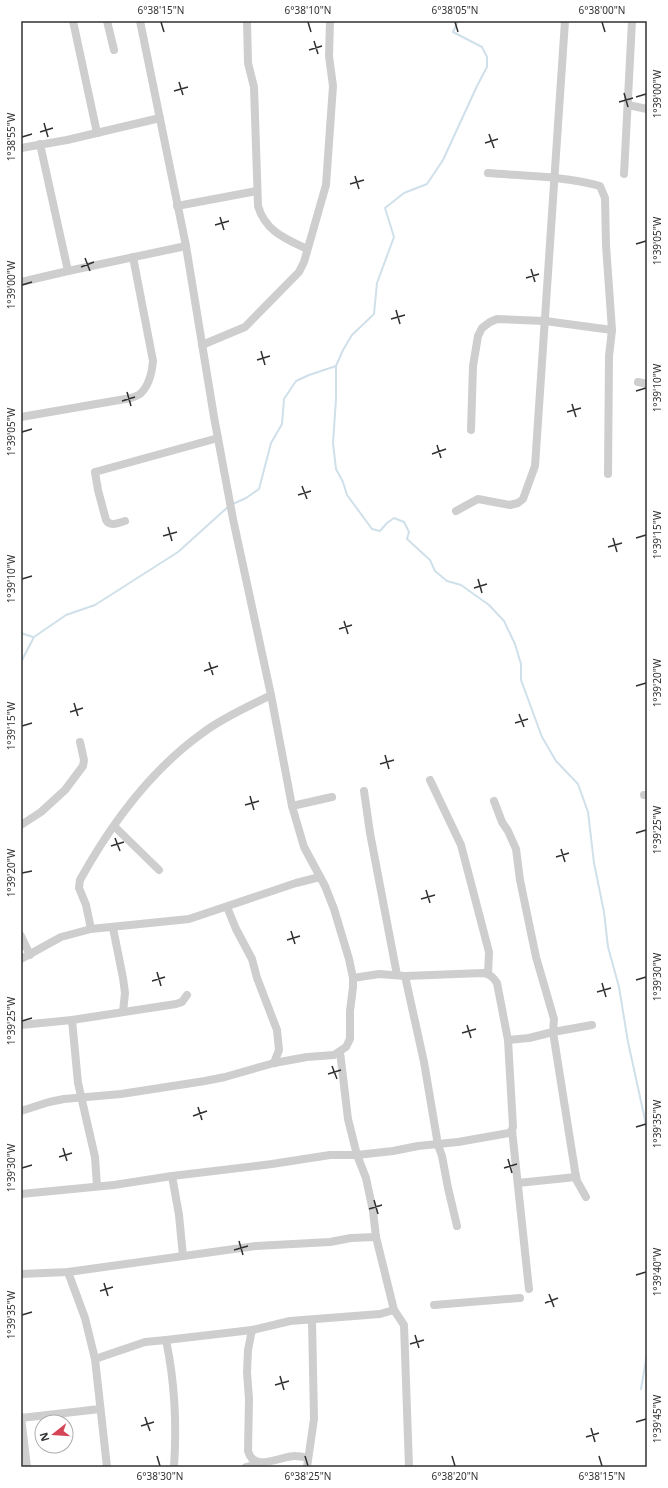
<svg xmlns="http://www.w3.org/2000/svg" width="668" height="1488" font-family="'Noto Sans',sans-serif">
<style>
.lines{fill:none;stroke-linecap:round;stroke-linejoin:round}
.stream{stroke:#cfe0ea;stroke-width:2}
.minor{stroke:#cecece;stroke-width:8}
.ticks{fill:none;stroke:#313131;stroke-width:1.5}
.neatline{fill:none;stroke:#313131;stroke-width:1.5}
.ticks-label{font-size:10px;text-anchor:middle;fill:#313131}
</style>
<rect width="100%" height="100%" fill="#fff"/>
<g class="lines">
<g class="stream">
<polyline points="336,366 336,399 333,443 336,469 343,482 347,495 372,529 380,531 387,523 394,518 404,522 409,532 407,539 430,560 435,571 447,581 461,585 489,605 504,621 515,644 521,664 521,680 542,737 556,761 578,784 588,812 594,863 604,912 608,947 619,987 628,1042 647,1129"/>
<polyline points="233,504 246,498 259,489 271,443 282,424 284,399 296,381 309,375 336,366 343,350 352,335 374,314 377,283 394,237 385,208 404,193 427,184 443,160 477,86 487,67 487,57 482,47 453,32 458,21"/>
<polyline points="21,633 33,637"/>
<polyline points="21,662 34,637 66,615 95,605 178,552 229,506"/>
<polyline points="641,1389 647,1354"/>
</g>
<g class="minor">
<polyline points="73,21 97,133"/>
<polyline points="107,21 114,50"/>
<polyline points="140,21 186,246 214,417 233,519 271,695 292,806"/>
<path d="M247,21L248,63L254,87L258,206C265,231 286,239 307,249"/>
<polyline points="628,105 647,109"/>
<polyline points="40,144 68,271"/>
<polyline points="21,148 67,140 160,118"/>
<path d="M488,173C525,176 564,176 600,186L605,198L606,245L612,330"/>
<polyline points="624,174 632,21"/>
<polyline points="177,206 257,191"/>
<polyline points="21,282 68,271 186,246"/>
<polyline points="202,345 245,327 299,272 304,262 326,185 333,86 329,56 330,21"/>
<polyline points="638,382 647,384"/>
<path d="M21,417L131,398C133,397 137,396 140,394C149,386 152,372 153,361L133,257"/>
<polyline points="471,430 473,366 478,336 482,328 490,322 497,319 545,321 612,330 609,356 608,474"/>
<polyline points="456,511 478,499 510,505 518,503 523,499 535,466 565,21"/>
<path d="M125,521C118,523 110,527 106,520L98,490L95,472L218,438"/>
<polyline points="430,780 461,845 489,952 488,974"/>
<polyline points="364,791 370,833 397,975"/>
<polyline points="644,795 647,795"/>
<polyline points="21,825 41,812 65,790 83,766 84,760 80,742"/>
<polyline points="114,826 159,870"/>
<polyline points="227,907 236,929 252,959 257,978 277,1030 279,1050 274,1063"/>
<polyline points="113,928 123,978 125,993 123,1012"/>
<polyline points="91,929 189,919 296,883 320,877"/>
<polyline points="21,936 30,955"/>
<path d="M21,959L61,937L91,929L86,905L79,888L80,880C111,824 150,770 204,732C224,717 248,707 271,695"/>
<polyline points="405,976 424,1062 438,1145 442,1156 448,1188 457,1226"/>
<path d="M353,978L379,974L405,976L483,973C490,974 493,977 497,983L508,1040L529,1038L553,1032L554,1019L536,957L520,880L516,849L508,831L502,822L494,801"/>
<polyline points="21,1025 72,1020"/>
<polyline points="21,1111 49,1102 64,1099 121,1094 205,1081 225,1077 274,1063 307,1057 334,1055 346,1047 350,1039 350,1011 353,987 353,978 349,959 334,909 325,886 304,847 292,806 332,797"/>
<polyline points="512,1130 529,1289"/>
<polyline points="172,1176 179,1215 183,1256"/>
<polyline points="518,1183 576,1177"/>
<polyline points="97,1186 95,1157 78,1083 72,1020 176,1004 182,1002 187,995"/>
<polyline points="21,1194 114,1185 172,1176 272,1164 330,1155 357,1155 393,1151 418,1146 458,1142 509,1133 512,1130 513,1127 508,1040"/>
<polyline points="586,1197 577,1181 575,1171 553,1032 592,1025"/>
<polyline points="68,1272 85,1318 95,1359 107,1467"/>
<polyline points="21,1274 68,1272 256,1246 330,1242 351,1238 376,1237"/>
<polyline points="434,1305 520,1298"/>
<polyline points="394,1310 404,1325 409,1467"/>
<path d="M252,1330L248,1350L247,1372L249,1399L248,1451C254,1473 280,1456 295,1456C299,1456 304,1457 308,1458"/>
<polyline points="166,1340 252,1330 290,1321 380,1314 394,1310 376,1237 373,1211 366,1178 357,1155 348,1119 340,1052"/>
<path d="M95,1359L145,1342L166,1340C175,1383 177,1423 174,1467"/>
<polyline points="21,1417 27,1467"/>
<polyline points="21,1418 100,1409"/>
<polyline points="246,1467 260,1463"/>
<polyline points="307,1467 314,1419 312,1320"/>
</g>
</g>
<path class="ticks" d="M161,22L164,32M308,22L311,32M455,22L458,32M602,22L605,32M314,41L318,54M309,50L322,46M179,82L183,95M174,91L188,87M624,93L628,107M636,97L646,94M619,102L633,98M44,123L48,137M40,132L53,128M489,134L494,148M22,137L32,134M485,143L498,139M355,176L359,189M350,184L364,180M220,217L224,230M215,225L229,221M636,244L646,241M85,258L90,271M81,267L94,262M531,269L535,282M526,278L539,274M22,285L32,282M396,310L400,324M391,319L405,315M261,351L265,365M257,360L270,356M636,391L646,388M127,392L131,406M122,401L135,397M572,404L576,417M567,412L581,408M22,432L32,429M437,445L441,458M432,454L446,449M302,486L307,499M298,495L311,491M168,527L172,541M163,536L177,532M613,538L617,552M636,538L646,535M608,547L622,543M22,579L32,576M478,579L482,593M474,588L487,584M344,621L348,634M339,629L352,625M209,662L213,675M204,671L218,666M636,686L646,683M74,703L78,716M70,712L83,708M519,714L524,727M515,723L528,719M22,726L32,723M385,755L389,769M380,764L394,760M250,796L254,810M245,805L259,801M636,833L646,830M115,838L120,851M111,846L124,842M561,849L565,862M556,857L569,853M22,873L32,871M426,890L430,903M421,899L435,895M291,931L295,944M287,940L300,936M157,972L161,986M636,980L646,977M152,981L165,977M602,983L606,997M597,992L611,988M22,1021L32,1018M467,1025L471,1038M462,1033L476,1029M332,1066L337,1079M328,1074L341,1070M198,1107L202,1120M193,1116L207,1111M636,1127L646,1124M63,1148L67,1161M59,1157L72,1153M508,1159L512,1173M22,1168L32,1165M504,1168L517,1164M374,1200L378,1214M369,1209L382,1205M239,1241L243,1255M234,1250L248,1246M636,1275L646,1272M104,1283L108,1296M100,1291L113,1287M549,1294L554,1307M545,1303L558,1298M22,1315L32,1312M415,1335L419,1348M410,1344L424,1340M280,1376L284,1390M275,1385L289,1381M145,1417L150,1431M636,1422L646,1419M141,1426L154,1422M591,1428L595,1442M586,1437L599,1433M157,1456L160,1466M305,1456L308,1466M452,1456L455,1466M599,1456L602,1466"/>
<rect width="668" height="1488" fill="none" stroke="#ffffff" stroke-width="44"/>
<g transform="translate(54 1434) rotate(253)"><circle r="19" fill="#ffffff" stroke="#adadad"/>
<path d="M0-3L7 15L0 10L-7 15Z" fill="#d54556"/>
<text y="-6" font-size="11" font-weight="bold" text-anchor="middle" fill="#313131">N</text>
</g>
<rect x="22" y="22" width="624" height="1444" class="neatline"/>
<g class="ticks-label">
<text x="161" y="14">6°38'15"N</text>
<text x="308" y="14">6°38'10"N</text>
<text x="455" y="14">6°38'05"N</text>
<text x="602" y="14">6°38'00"N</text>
<text transform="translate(657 94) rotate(-90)" y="4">1°39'00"W</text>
<text transform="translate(11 137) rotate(-90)" y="4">1°38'55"W</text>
<text transform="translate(657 241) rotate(-90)" y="4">1°39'05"W</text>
<text transform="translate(11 285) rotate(-90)" y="4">1°39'00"W</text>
<text transform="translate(657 388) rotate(-90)" y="4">1°39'10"W</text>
<text transform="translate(11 432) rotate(-90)" y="4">1°39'05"W</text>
<text transform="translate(657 535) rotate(-90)" y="4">1°39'15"W</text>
<text transform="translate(11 579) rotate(-90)" y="4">1°39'10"W</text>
<text transform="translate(657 683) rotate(-90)" y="4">1°39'20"W</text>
<text transform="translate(11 726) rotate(-90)" y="4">1°39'15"W</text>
<text transform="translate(657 830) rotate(-90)" y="4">1°39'25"W</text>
<text transform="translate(11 873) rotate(-90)" y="4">1°39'20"W</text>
<text transform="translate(657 977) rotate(-90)" y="4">1°39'30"W</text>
<text transform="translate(11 1021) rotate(-90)" y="4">1°39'25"W</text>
<text transform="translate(657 1124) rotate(-90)" y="4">1°39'35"W</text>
<text transform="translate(11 1168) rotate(-90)" y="4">1°39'30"W</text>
<text transform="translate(657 1272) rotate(-90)" y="4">1°39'40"W</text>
<text transform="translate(11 1315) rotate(-90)" y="4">1°39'35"W</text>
<text transform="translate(657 1419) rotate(-90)" y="4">1°39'45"W</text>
<text x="160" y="1480">6°38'30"N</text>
<text x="308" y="1480">6°38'25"N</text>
<text x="455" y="1480">6°38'20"N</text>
<text x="602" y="1480">6°38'15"N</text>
</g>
</svg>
